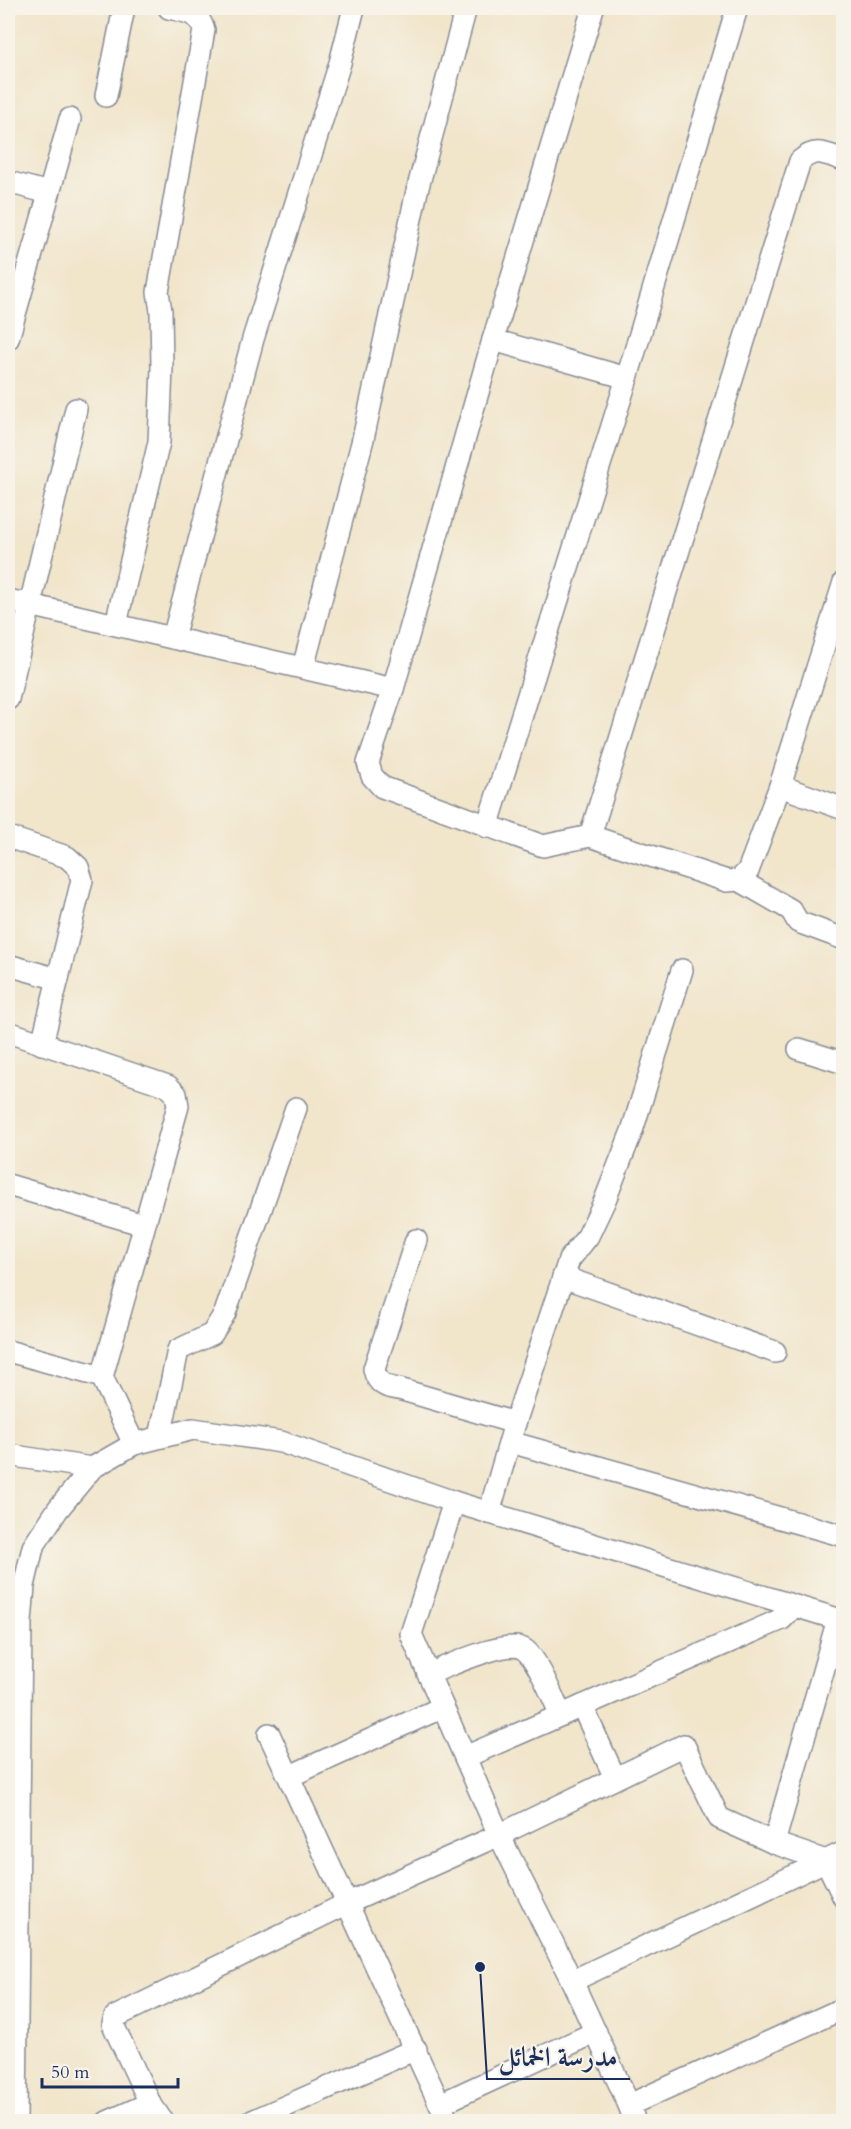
<svg xmlns="http://www.w3.org/2000/svg" width="851" height="2129" font-family="Cardo,Amiri,serif">
<style>
.lines{fill:none;stroke-linecap:round;stroke-linejoin:round}
.minor-casing{stroke:#868a94;stroke-width:24}
.minor{stroke:#fff;stroke-width:21}
.leader{fill:none;stroke:#1b2f5e;stroke-width:2}
.callout-dot{fill:#1b2f5e;stroke:#f7f3e8;stroke-width:2}
.callout-label{font-size:27px;text-anchor:middle;font-weight:bold;fill:#1b2f5e;stroke:#f7f3e8;stroke-width:4.5;stroke-linejoin:round;paint-order:stroke}
</style>
<rect width="100%" height="100%" fill="#f7f3e8"/>
<filter id="ink" filterUnits="userSpaceOnUse"><feTurbulence type="fractalNoise" baseFrequency=".0167" numOctaves="2"/><feDisplacementMap in="SourceGraphic" scale="12" xChannelSelector="R" yChannelSelector="G"/><feConvolveMatrix kernelMatrix="1 2 1 2 8 2 1 2 1" color-interpolation-filters="sRGB"/></filter>
<filter id="wash" filterUnits="userSpaceOnUse"><feTurbulence type="fractalNoise" baseFrequency=".008" numOctaves="4" result="noise"/><feDisplacementMap in="SourceGraphic" scale="24" xChannelSelector="R" yChannelSelector="G"/><feGaussianBlur stdDeviation="1.35" result="paint"/><feColorMatrix in="noise" values="0 0 0 0 0 0 0 0 0 0 0 0 0 0 0 0 0 1.4 0 .05"/><feComposite in="paint" operator="in"/></filter>
<g filter="url(#wash)">
<rect width="100%" height="100%" fill="#f1e5ca"/>
</g>
<g filter="url(#ink)">
<g class="lines">
<g class="minor-casing">
<g id="minor">
<polyline points="593,8 493,340 393,689 368,763 372,776 382,787 543,846 590,836 727,881 739,880 748,871 780,786 844,582"/>
<polyline points="106,96 124,8"/>
<polyline points="8,182 49,193"/>
<polyline points="8,339 70,119"/>
<polyline points="493,340 627,378"/>
<polyline points="8,600 393,689"/>
<path d="M116,624L159,442L162,368L161,311L158,292L204,30C199,12 185,12 169,8"/>
<polyline points="173,638 253,339 340,63 354,8"/>
<polyline points="303,668 363,439 417,191 466,8"/>
<polyline points="8,699 76,409"/>
<polyline points="780,786 844,809"/>
<polyline points="487,827 627,378 737,8"/>
<path d="M590,836L800,161C816,147 825,154 844,160"/>
<polyline points="8,837 67,857 78,867 82,880 42,1044"/>
<polyline points="739,880 791,910 798,922 844,939"/>
<polyline points="8,965 58,979"/>
<polyline points="8,1032 168,1086 176,1094 178,1106 102,1377"/>
<polyline points="799,1049 844,1063"/>
<polyline points="8,1185 144,1225"/>
<path d="M416,1240L374,1369C377,1384 385,1387 399,1389L515,1423"/>
<polyline points="563,1277 775,1352"/>
<polyline points="8,1351 102,1377 134,1444"/>
<polyline points="160,1437 178,1350 212,1334 225,1313 296,1108"/>
<polyline points="510,1442 844,1536"/>
<polyline points="8,1455 92,1468"/>
<polyline points="454,1502 411,1634 499,1835 572,1981 629,2105 635,2122"/>
<polyline points="489,1513 515,1423 569,1260 588,1236 605,1200 632,1131 682,970"/>
<path d="M428,1674C447,1667 509,1637 525,1650C539,1661 553,1699 561,1715"/>
<polyline points="582,1706 615,1778"/>
<polyline points="269,1734 448,2122"/>
<polyline points="465,1757 782,1619 794,1606"/>
<polyline points="290,1776 443,1707"/>
<polyline points="774,1843 838,1619"/>
<polyline points="572,1981 844,1852"/>
<polyline points="440,2104 596,2032"/>
<polyline points="629,2105 844,2008"/>
<polyline points="16,2122 21,1622 24,1586 33,1547 58,1509 92,1468 134,1444 193,1429 281,1442 454,1502 844,1621"/>
<polyline points="107,2122 150,2103"/>
<polyline points="163,2122 150,2103 116,2031 113,2024 115,2017 348,1903 499,1835 684,1745 719,1818 774,1843 826,1861 844,1898"/>
<polyline points="250,2122 416,2049"/>
</g>
</g>
<use href="#minor" class="minor"/>
</g>
</g>
<path class="leader" d="M480 1967L487 2079H630"/>
<circle class="callout-dot" cx="480" cy="1967" r="6"/>
<g class="callout-label">
<text x="558" y="2066">مدرسة الخمائل</text>
</g>
<rect width="851" height="2129" fill="none" stroke="#f7f3e8" stroke-width="30"/>
<path d="M42 2078v9h136v-9" fill="none" stroke="#1b2f5e" stroke-width="3"/>
<text x="51" y="2078" font-size="18" fill="#1b2f5e" stroke="#f7f3e8" stroke-width="4.5" paint-order="stroke">50 m</text>
</svg>
